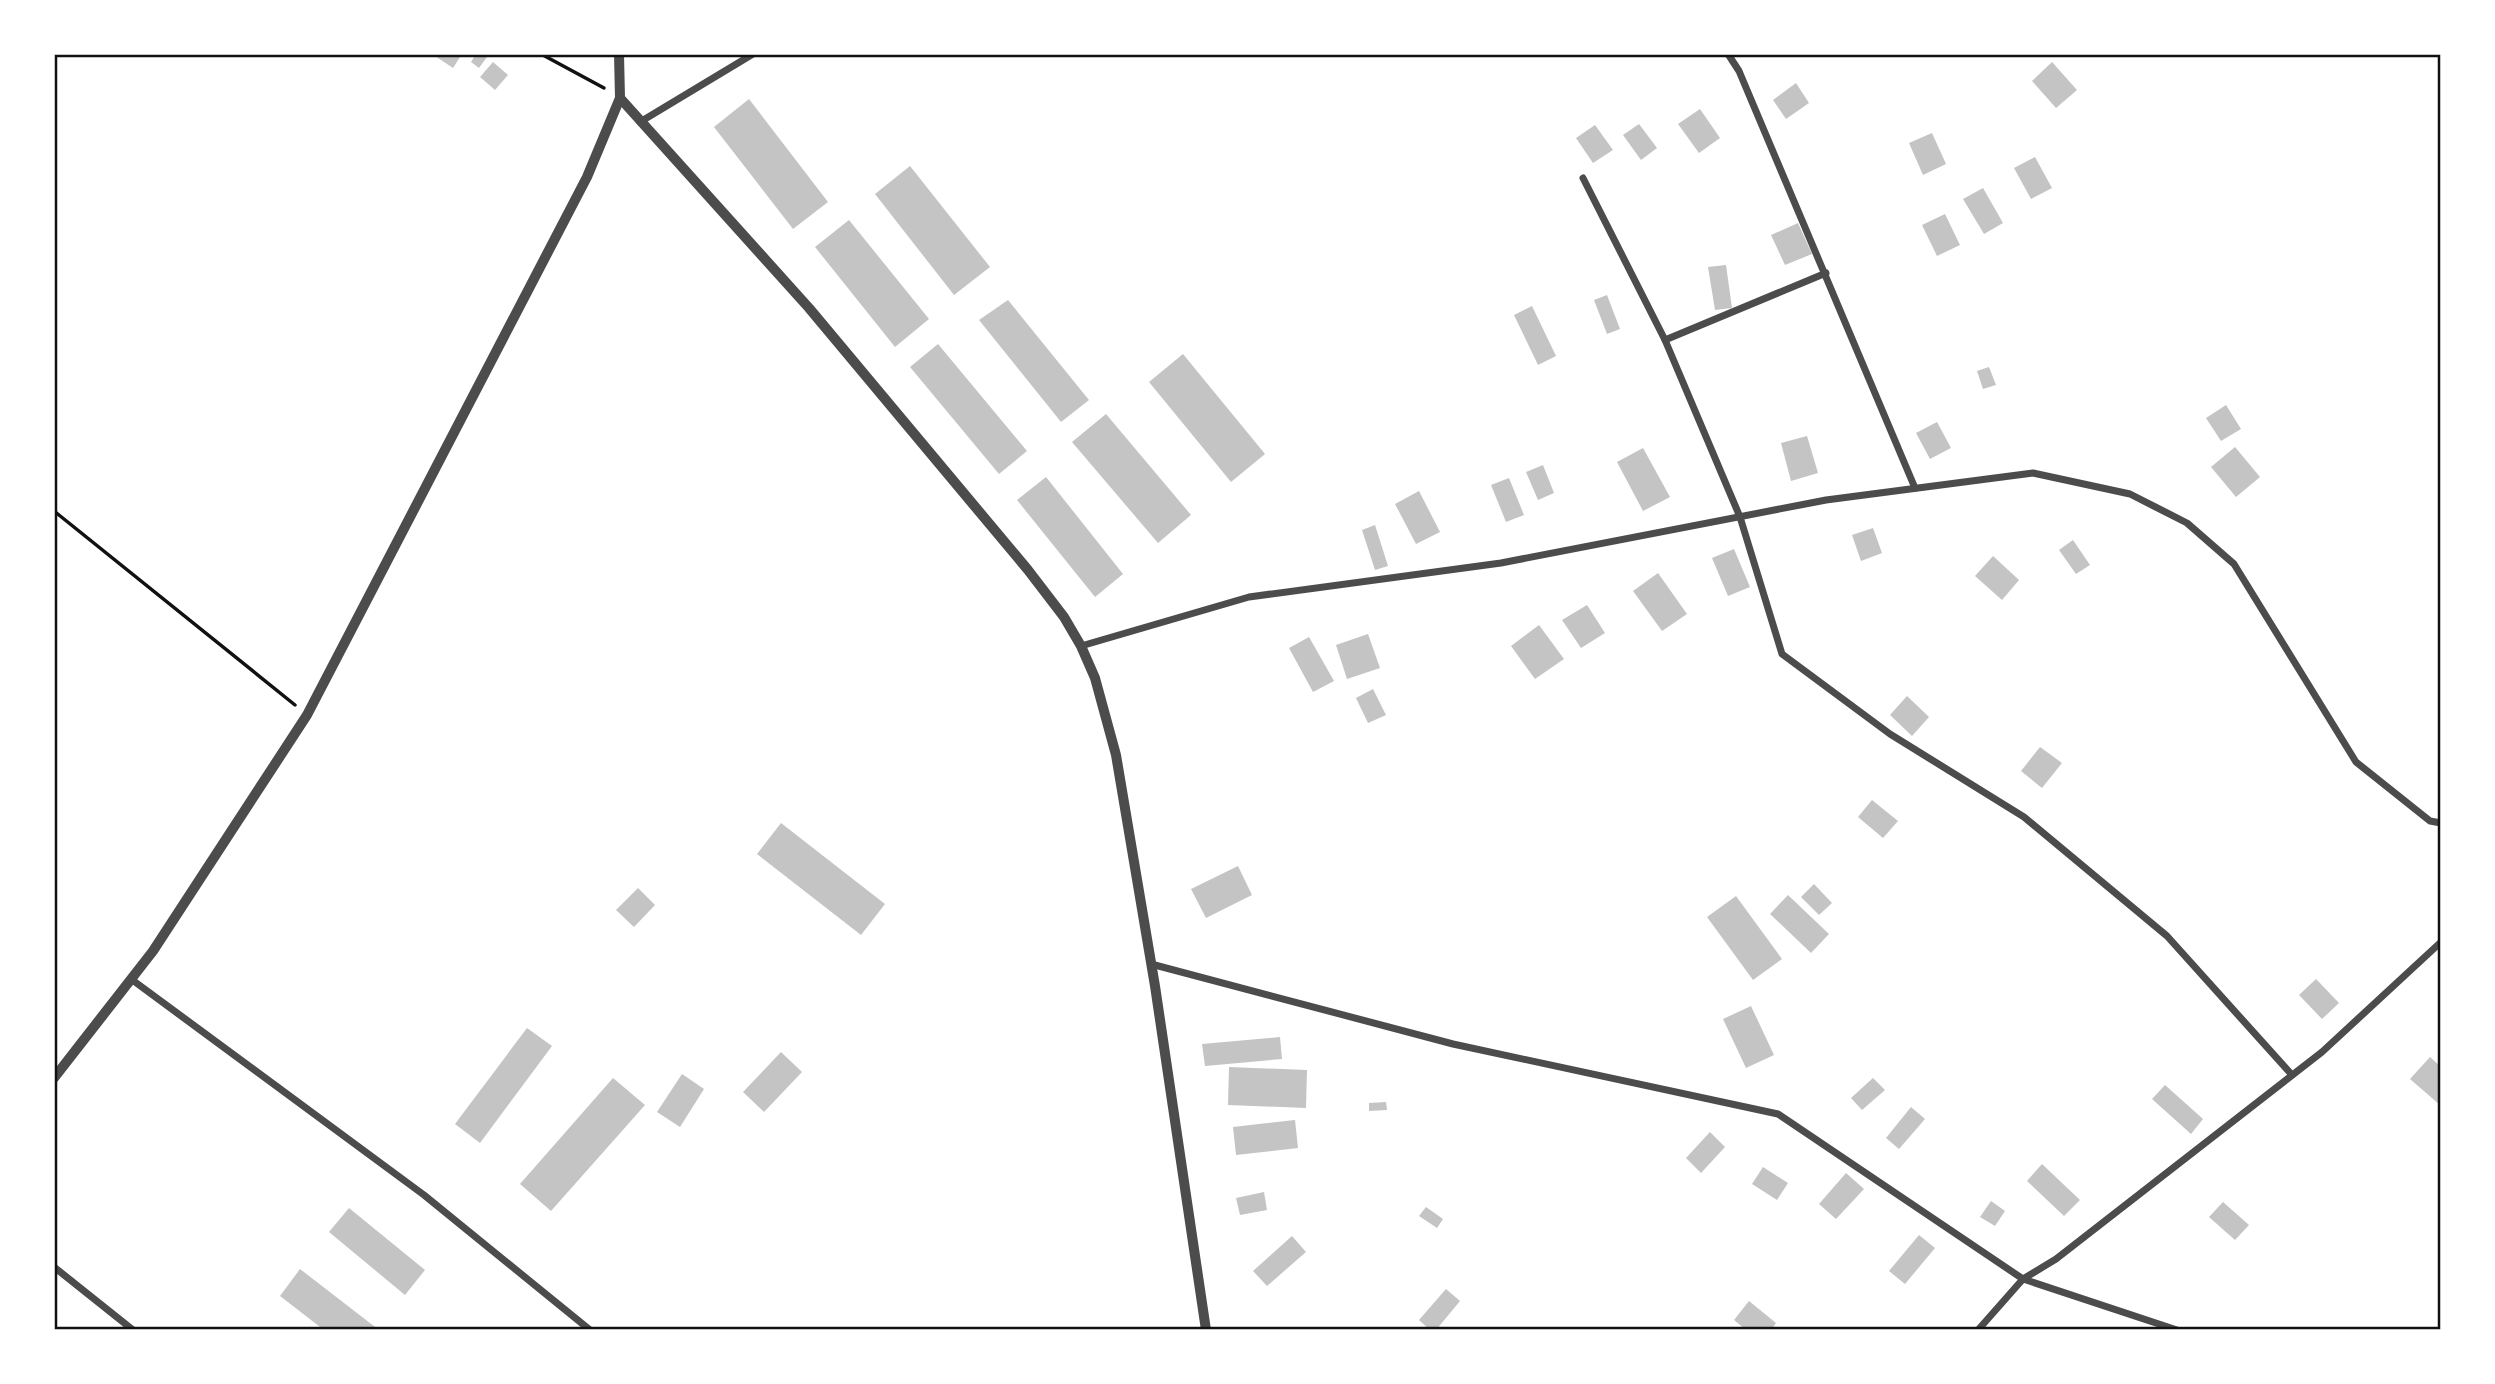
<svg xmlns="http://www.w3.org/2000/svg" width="2495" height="1384" font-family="'Open Sans',sans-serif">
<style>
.building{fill:#c4c4c4}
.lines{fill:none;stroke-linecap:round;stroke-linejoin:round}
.path{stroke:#111;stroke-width:3.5}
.minor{stroke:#4c4c4c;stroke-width:7}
.tertiary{stroke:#4c4c4c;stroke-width:10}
.neatline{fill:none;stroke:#111;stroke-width:2.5}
</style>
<rect width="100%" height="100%" fill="#fff"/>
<g class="building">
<polygon points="432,54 462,54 453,68"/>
<polygon points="476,54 487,57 479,68 471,62"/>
<polygon points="493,62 508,75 495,90 480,77"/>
<polygon points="2052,62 2077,90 2056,108 2032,81"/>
<polygon points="1796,83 1809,103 1786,119 1773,100"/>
<polygon points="749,99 828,202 793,229 714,127"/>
<polygon points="1700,109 1720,138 1699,153 1678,124"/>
<polygon points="1639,124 1657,148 1641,160 1623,135"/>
<polygon points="1595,125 1613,150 1593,163 1576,138"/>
<polygon points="1932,133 1946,164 1923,175 1909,143"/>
<polygon points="2035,157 2052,188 2031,199 2014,168"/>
<polygon points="910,166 990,267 954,295 875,194"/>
<polygon points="1983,188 2003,223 1984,234 1963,199"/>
<polygon points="1945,214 1960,245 1937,256 1922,225"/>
<polygon points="849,220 929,319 895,347 815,247"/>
<polygon points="1798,223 1812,254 1785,265 1771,235"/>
<polygon points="1726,265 1732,308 1715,310 1708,267"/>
<polygon points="1607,295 1620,329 1607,334 1594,300"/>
<polygon points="1008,300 1089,400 1061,422 979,320"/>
<polygon points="1532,306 1556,356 1538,365 1514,315"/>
<polygon points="938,344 1027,451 999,474 910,367"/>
<polygon points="1183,354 1265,454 1231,482 1149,382"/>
<polygon points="1989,367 1996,385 1983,389 1977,371"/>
<polygon points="2226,405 2241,429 2221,441 2206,418"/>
<polygon points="1106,414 1191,515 1158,543 1072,442"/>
<polygon points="1937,422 1951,448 1930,459 1916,433"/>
<polygon points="1807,436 1818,473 1791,481 1781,443"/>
<polygon points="2235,447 2260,477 2236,497 2211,467"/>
<polygon points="1643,448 1670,497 1643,511 1617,462"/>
<polygon points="1543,465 1554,493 1538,500 1526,472"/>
<polygon points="1046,477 1123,574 1095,597 1017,500"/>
<polygon points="1509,478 1524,515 1506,522 1491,485"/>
<polygon points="1419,491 1440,532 1416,544 1395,504"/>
<polygon points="1375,525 1388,566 1375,570 1362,530"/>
<polygon points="1873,528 1882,553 1861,561 1852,535"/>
<polygon points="2073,540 2090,565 2076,574 2059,550"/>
<polygon points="1734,549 1750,587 1728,596 1712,558"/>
<polygon points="1993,556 2019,580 2002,600 1975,576"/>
<polygon points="1658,573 1687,614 1662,631 1633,591"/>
<polygon points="1587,605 1605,633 1581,648 1562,620"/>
<polygon points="1539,625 1564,659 1535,679 1511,646"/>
<polygon points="1368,634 1380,668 1347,679 1336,645"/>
<polygon points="1309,637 1334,681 1313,692 1289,648"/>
<polygon points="1373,689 1386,715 1368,723 1356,698"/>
<polygon points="1907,696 1929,717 1912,736 1890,715"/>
<polygon points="2040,747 2062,763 2042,788 2021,771"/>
<polygon points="1872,800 1898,821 1883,838 1858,817"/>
<polygon points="781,823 885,904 861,935 757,854"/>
<polygon points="1238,866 1252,895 1206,918 1191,889"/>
<polygon points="1814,884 1832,903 1819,915 1801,897"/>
<polygon points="638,888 655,905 634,927 616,910"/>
<polygon points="1788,895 1829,934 1811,953 1770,914"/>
<polygon points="1736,896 1782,959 1753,980 1707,917"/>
<polygon points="2316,979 2339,1003 2322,1019 2299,995"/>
<polygon points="1751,1006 1774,1055 1746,1068 1723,1019"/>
<polygon points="527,1028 552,1046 480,1143 455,1124"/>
<polygon points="1280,1037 1282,1059 1205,1066 1202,1044"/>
<polygon points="781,1052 802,1072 764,1112 743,1092"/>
<polygon points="2430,1057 2441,1067 2440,1105 2410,1079"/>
<polygon points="1229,1067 1307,1070 1306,1108 1228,1105"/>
<polygon points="682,1074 704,1089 680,1127 657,1112"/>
<polygon points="613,1078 645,1105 551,1211 520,1184"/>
<polygon points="1873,1078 1885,1090 1862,1110 1851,1098"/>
<polygon points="2165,1085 2203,1119 2191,1134 2152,1099"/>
<polygon points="1386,1102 1387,1110 1369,1111 1369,1103"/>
<polygon points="1911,1107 1925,1119 1899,1149 1886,1138"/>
<polygon points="1295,1120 1298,1148 1236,1155 1233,1127"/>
<polygon points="1710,1132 1725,1147 1701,1173 1686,1158"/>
<polygon points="2042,1164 2080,1200 2064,1216 2027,1181"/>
<polygon points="1763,1167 1788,1183 1777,1200 1752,1184"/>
<polygon points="1846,1173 1864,1189 1836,1219 1819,1204"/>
<polygon points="1264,1192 1267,1210 1240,1215 1236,1198"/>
<polygon points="1991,1201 2005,1211 1995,1226 1980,1217"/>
<polygon points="2223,1202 2249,1225 2235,1240 2209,1217"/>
<polygon points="1426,1207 1443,1219 1437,1228 1419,1216"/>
<polygon points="349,1208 425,1270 405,1295 329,1232"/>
<polygon points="1919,1235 1935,1248 1905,1284 1889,1271"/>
<polygon points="1292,1236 1306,1252 1267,1286 1253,1271"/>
<polygon points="300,1269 379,1330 324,1330 280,1296"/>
<polygon points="1446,1289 1460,1301 1436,1330 1430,1330 1419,1320"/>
<polygon points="1749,1301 1776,1323 1771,1330 1746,1330 1734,1320"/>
</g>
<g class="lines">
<g class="path">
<polyline points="541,54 604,88"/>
<polyline points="54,511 295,705"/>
</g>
<g class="minor">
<polyline points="1728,54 1739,71 1915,488"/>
<polyline points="640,122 753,54"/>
<polyline points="1583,178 1665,340 1740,517 1782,654 1890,734 2024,817 2167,936 2292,1075"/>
<polyline points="1665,340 1826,273"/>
<polyline points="1081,646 1249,597 1501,563 1826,500 2033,473 2130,494 2187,523 2234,564 2356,762 2430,821 2441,823"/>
<polyline points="1151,964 1453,1044 1778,1114 2023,1279 2177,1330"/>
<polyline points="131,979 424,1195 590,1330"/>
<polyline points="54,1267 133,1330"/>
<polyline points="1978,1330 2023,1279 2056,1259 2322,1052 2441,942"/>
</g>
<g class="tertiary">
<polyline points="619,54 620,98 809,308 1028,570 1064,617 1081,646 1095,678 1116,755 1155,986 1206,1330"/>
<polyline points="54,1078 153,951 307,715 587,177 620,98"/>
</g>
</g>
<rect width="2495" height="1384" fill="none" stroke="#ffffff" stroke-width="112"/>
<rect x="56" y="56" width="2383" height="1272" class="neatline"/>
</svg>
